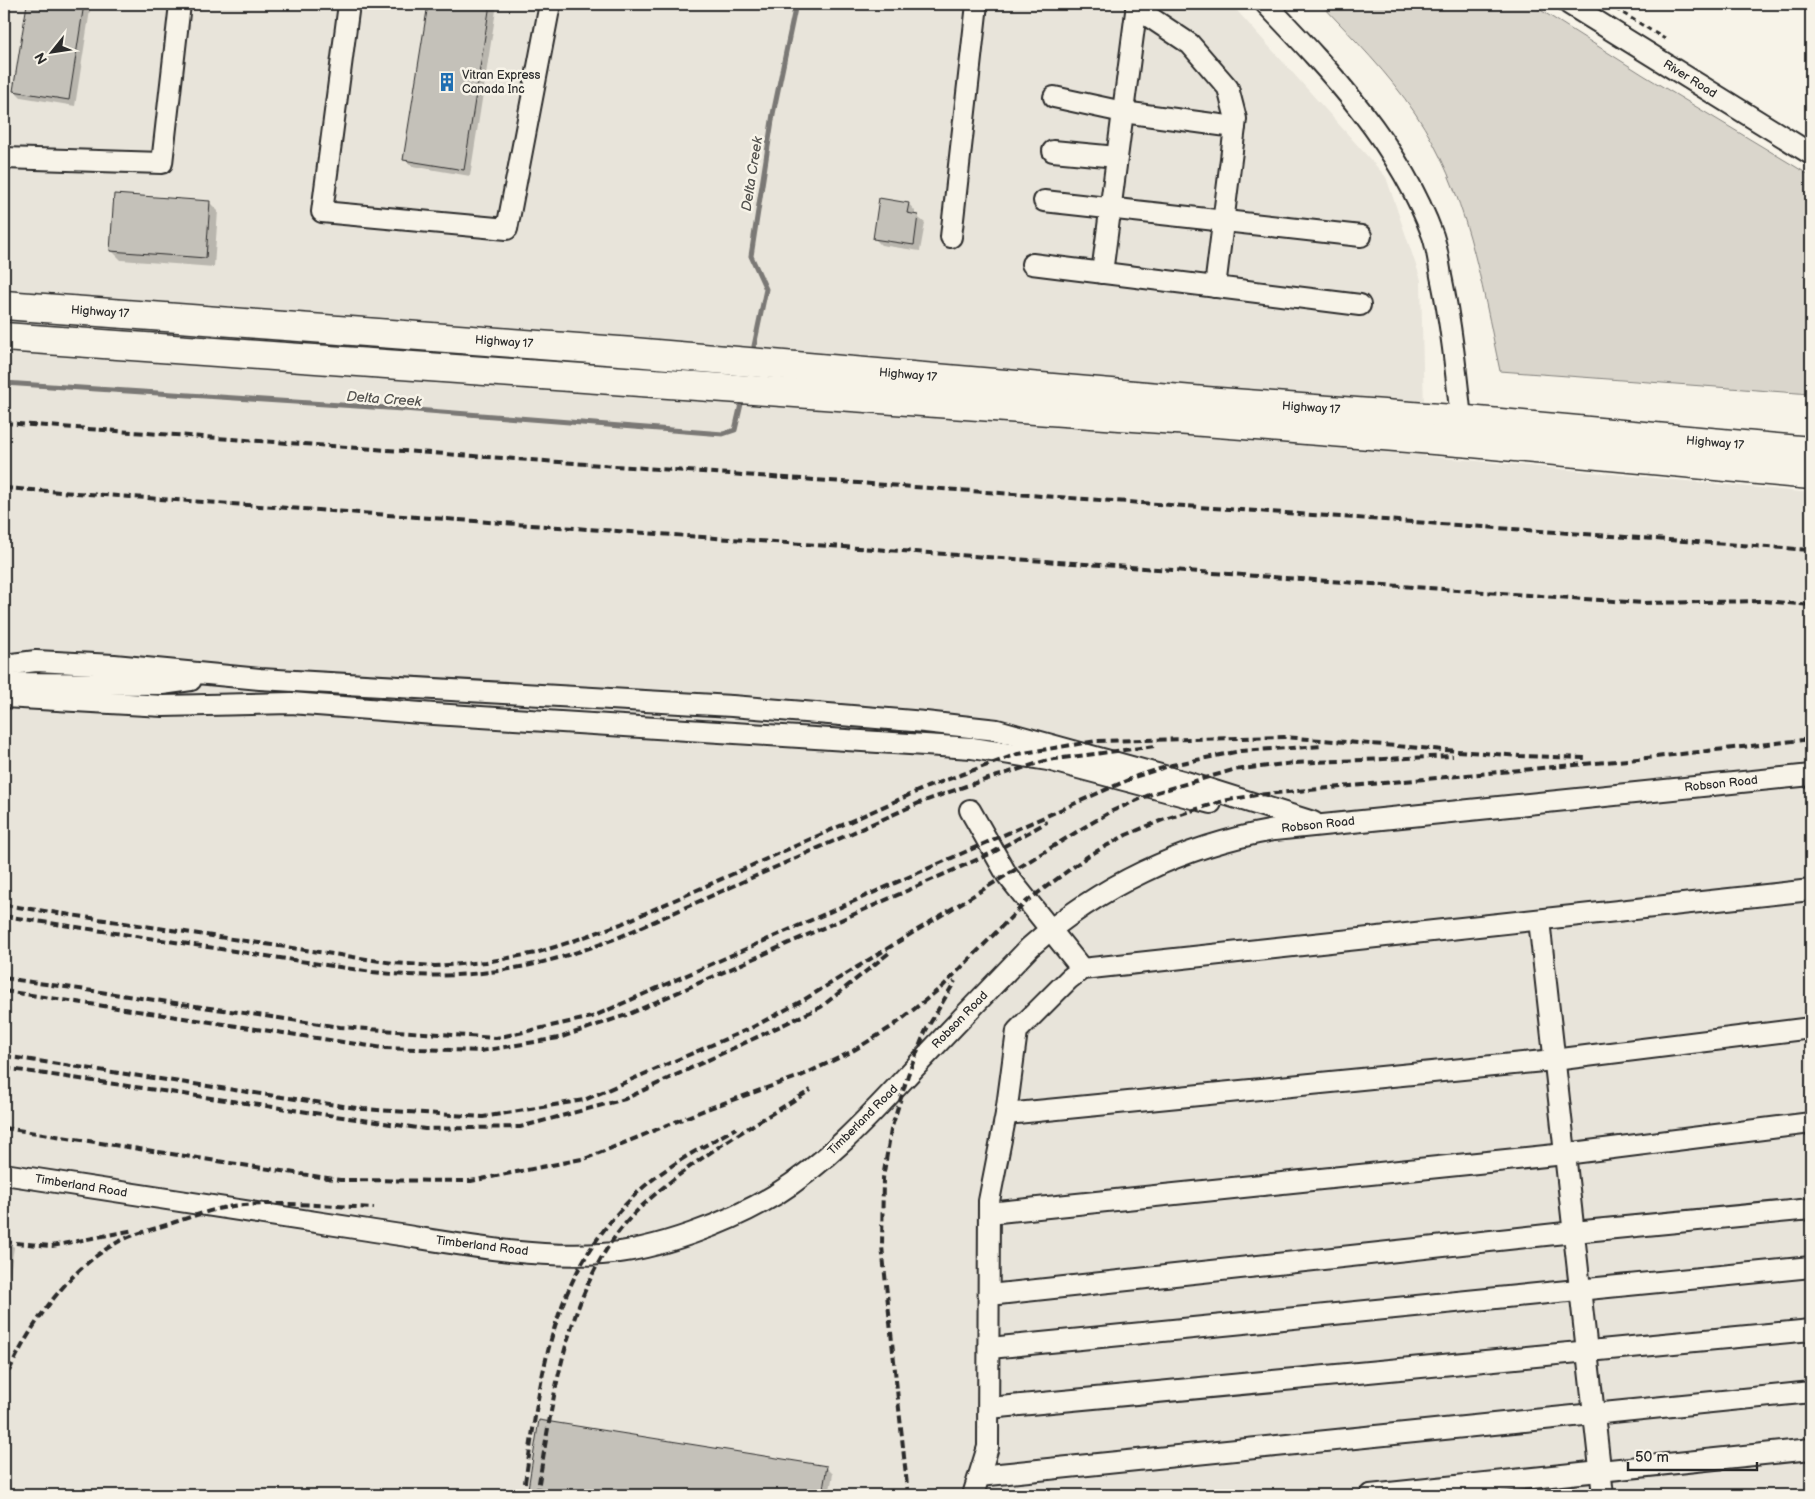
<svg xmlns="http://www.w3.org/2000/svg" width="1815" height="1499" font-family="'Balsamiq Sans',sans-serif">
<style>
.built{fill:#e8e4da}
.green{fill:#dad6cc;stroke:#82807c}
.shadow{fill:#0003}
.lines{fill:none;stroke-linecap:round;stroke-linejoin:round}
.stream{stroke:#7a7874;stroke-width:5}
.building{fill:#c4c1b9;stroke:#2b2b2b}
.minor-casing{stroke:#2b2b2b;stroke-width:24}
.highway-casing{stroke:#2b2b2b;stroke-width:31}
.path{stroke:#2b2b2b;stroke-width:3;stroke-dasharray:5 4;stroke-linecap:butt}
.minor{stroke:#f7f3e8;stroke-width:20}
.highway{stroke:#f7f3e8;stroke-width:28}
.rail{stroke:#2b2b2b;stroke-width:4;stroke-dasharray:8 4;stroke-linecap:butt}
.labels{text-anchor:middle;dominant-baseline:central;stroke-width:5;stroke-linejoin:round;paint-order:stroke}
.poi-label{font-size:12px;fill:#2b2b2b;stroke:#f7f3e8;text-anchor:start}
.street-label{font-size:12px;fill:#2b2b2b;stroke:#f7f3e8}
.water-label{font-size:14px;font-style:italic;fill:#53524f;stroke:#f7f3e8}
</style>
<rect width="100%" height="100%" fill="#f7f3e8"/>
<filter id="ink" filterUnits="userSpaceOnUse"><feTurbulence type="fractalNoise" baseFrequency=".02" numOctaves="2"/><feDisplacementMap in="SourceGraphic" scale="10" xChannelSelector="R" yChannelSelector="G"/><feConvolveMatrix kernelMatrix="1 2 1 2 8 2 1 2 1" color-interpolation-filters="sRGB"/></filter>
<g filter="url(#ink)">
<polygon class="built" points="4,4 1231,4 1386,177 1421,280 1425,456 1811,493 1811,1495 4,1495"/>
<path class="green" d="M1321,4H1531L1645,76L1811,176V394L1500,371C1481,281 1467,190 1415,113C1388,73 1354,39 1321,4Z"/>
<g class="shadow">
<polygon points="28,4 91,4 75,106 21,97 14,90"/>
<polygon points="429,4 497,4 470,176 412,166 405,160"/>
<polygon points="209,202 218,211 214,267 121,260 112,251"/>
<polygon points="909,204 915,211 915,215 925,223 920,251 881,245 874,238"/>
<polygon points="4,1240 14,1247 4,1311"/>
<polygon points="540,1422 826,1467 833,1474 829,1495 529,1495"/>
</g>
<g class="lines">
<g class="stream">
<polyline points="754,346 766,289 751,256 773,114 796,4"/>
<polyline points="4,383 403,409 723,434 735,430 741,404"/>
</g>
</g>
<g class="building">
<polygon points="27,4 84,4 69,100 13,91"/>
<polygon points="428,4 490,4 464,170 403,160"/>
<polygon points="114,194 210,201 206,258 110,251"/>
<polygon points="879,198 909,203 907,213 918,215 914,245 873,239"/>
<polygon points="539,1420 827,1466 822,1495 527,1495"/>
</g>
<g class="lines">
<g class="minor-casing">
<g id="minor">
<polyline points="349,4 322,212 507,229 550,4"/>
<path d="M1266,4C1331,72 1400,145 1433,236C1437,248 1439,263 1441,276C1451,323 1456,371 1461,419"/>
<polyline points="1569,4 1811,154"/>
<polyline points="1136,8 1190,44 1228,88 1236,119 1215,287"/>
<polyline points="1054,97 1123,112 1235,127"/>
<polyline points="1053,151 1117,157"/>
<polyline points="4,158 162,163 180,4"/>
<polyline points="1044,201 1361,236"/>
<polyline points="951,237 977,4"/>
<polyline points="1032,264 1360,305"/>
<polyline points="1102,273 1137,4"/>
<polyline points="4,665 36,661 114,665 260,679 732,706 925,722 997,730 1186,782 1313,822"/>
<polyline points="4,683 162,684 191,680"/>
<polyline points="4,697 163,706 291,703 434,714 972,748 1048,760 1211,803"/>
<polyline points="970,810 1007,875 1082,969"/>
<polyline points="1539,920 1603,1495"/>
<polyline points="1006,1114 1554,1060 1811,1028"/>
<path d="M4,1174C125,1193 246,1212 368,1230C444,1241 524,1259 602,1254C657,1250 728,1223 775,1195C826,1163 866,1120 907,1076C947,1033 989,990 1030,947C1099,886 1183,846 1274,830L1811,775"/>
<polyline points="989,1213 1565,1154 1811,1123"/>
<polyline points="989,1295 1574,1232 1811,1209"/>
<polyline points="990,1348 1811,1267"/>
<polyline points="989,1408 1811,1330"/>
<polyline points="979,1476 1811,1392"/>
<polyline points="973,1495 988,1447 989,1201 1006,1114 1017,1031 1069,979 1082,969 1811,890"/>
<polyline points="1370,1495 1811,1449"/>
</g>
</g>
<g class="highway-casing">
<g id="highway">
<polyline points="4,305 633,352 1205,401 1467,420 1811,451"/>
<polyline points="4,337 1204,422 1472,443 1811,475"/>
</g>
</g>
<polyline class="path" points="1608,4 1665,39"/>
<use href="#minor" class="minor"/>
<use href="#highway" class="highway"/>
<g class="rail">
<polyline points="4,423 1811,550"/>
<polyline points="4,488 1642,603 1764,601 1811,605"/>
<polyline points="4,905 393,963 435,966 486,962 536,953 570,942 621,924 927,787 1018,754 1096,741 1284,737 1520,756 1588,758"/>
<path d="M4,916L372,972C463,982 532,971 617,938L919,803L966,786L1048,760L1155,746"/>
<polyline points="4,978 340,1027 496,1038 592,1017 1137,776 1172,765 1240,751 1323,746"/>
<polyline points="4,991 383,1048 481,1051 559,1038 629,1014 992,853 1047,822"/>
<polyline points="4,1056 363,1109 483,1117 584,1100 751,1028 802,1001 1083,828 1112,811 1154,793 1233,770 1294,763 1453,756"/>
<polyline points="4,1068 425,1129 520,1127 625,1099 821,1007 889,953"/>
<polyline points="4,1128 340,1180 471,1181 587,1158 707,1109 803,1075 851,1052 893,1026 943,986 1027,901 1088,856 1126,835 1165,819 1223,801 1256,795 1638,759 1811,739"/>
<polyline points="4,1242 52,1246 134,1230"/>
<path d="M4,1382C28,1328 68,1266 124,1239C140,1232 158,1228 175,1222C197,1215 221,1206 244,1205C287,1202 331,1206 374,1208"/>
<path d="M523,1495C542,1377 546,1280 638,1192C667,1165 703,1147 736,1128"/>
<path d="M537,1495C553,1399 567,1275 643,1205C693,1159 753,1125 811,1090"/>
<polyline points="908,1495 882,1246 883,1178 891,1130 908,1075 925,1032 955,981"/>
</g>
</g>
</g>
<defs>
<g id="building-bare" transform="scale(1.5)"><path d="M-4-6H4V6H1V3H-1V6H-4ZM-2.5-4.3h1.7v1.8h-1.7ZM.8-4.3h1.7v1.8H.8ZM-2.5-1h1.7V.8h-1.7ZM.8-1h1.7V.8H.8Z" fill="#1f6fb2" stroke="#f7f3e8" stroke-width="2.5" paint-order="stroke"/></g>
</defs>
<g fill-rule="evenodd">
<use href="#building-bare" x="447" y="82"/>
</g>
<g class="labels">
<g class="poi-label">
<text x="462" y="75">Vitran Express<tspan x="462" dy="14">Canada Inc</tspan></text>
</g>
<g class="street-label">
<text transform="translate(1690 79) rotate(32)">River Road</text>
<text transform="translate(100 312) rotate(4)">Highway 17</text>
<text transform="translate(504 342) rotate(4)">Highway 17</text>
<text transform="translate(908 375) rotate(5)">Highway 17</text>
<text transform="translate(1311 408) rotate(4)">Highway 17</text>
<text transform="translate(1715 443) rotate(5)">Highway 17</text>
<text transform="translate(1721 784) rotate(-6)">Robson Road</text>
<text transform="translate(1318 825) rotate(-6)">Robson Road</text>
<text transform="translate(960 1020) rotate(-46)">Robson Road</text>
<text transform="translate(863 1120) rotate(-45)">Timberland Road</text>
<text transform="translate(81 1186) rotate(9)">Timberland Road</text>
<text transform="translate(482 1246) rotate(7)">Timberland Road</text>
</g>
<g class="water-label">
<text transform="translate(752 174) rotate(-81)">Delta Creek</text>
<text transform="translate(384 399) rotate(4)">Delta Creek</text>
</g>
</g>
<rect width="1815" height="1499" fill="none" stroke="#f7f3e8" stroke-width="20"/>
<rect x="10" y="10" width="1795" height="1479" fill="none" stroke="#2b2b2b" stroke-width="2" filter="url(#ink)"/>
<g transform="translate(52 52) rotate(240)" stroke="#f7f3e8" stroke-width="4" paint-order="stroke">
<path d="M0-4L9 19L0 12L-9 19Z" fill="#2b2b2b"/>
<text y="-8" font-size="14" font-weight="bold" text-anchor="middle" fill="#2b2b2b">N</text>
</g>
<path d="M1628 1462v8h129v-8" fill="none" stroke="#2b2b2b" stroke-width="2.5"/>
<text x="1635" y="1462" font-size="15" fill="#2b2b2b" stroke="#f7f3e8" stroke-width="4" paint-order="stroke">50 m</text>
</svg>
